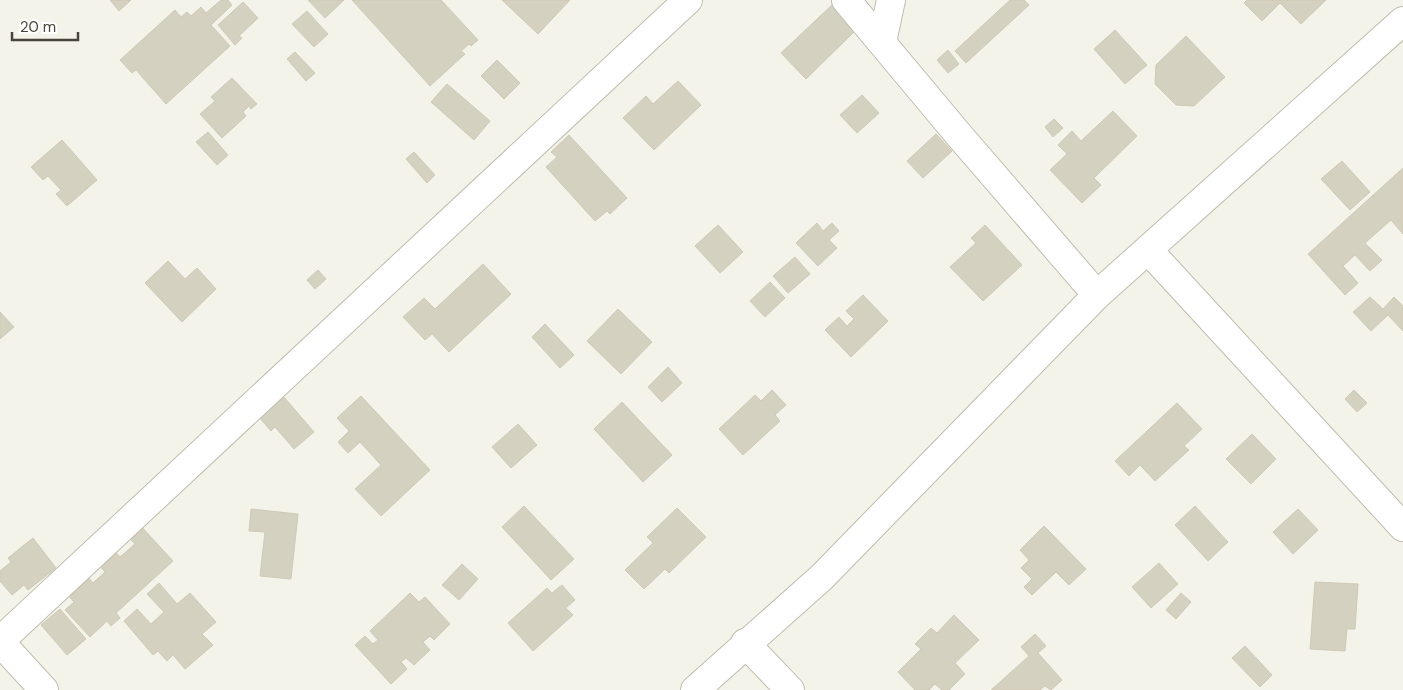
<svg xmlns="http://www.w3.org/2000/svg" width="1403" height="690" font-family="'DM Sans',sans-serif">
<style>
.building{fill:#d5d1c0;stroke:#cfcab4}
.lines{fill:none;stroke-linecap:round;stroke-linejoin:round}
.minor-casing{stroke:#bfbdad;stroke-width:30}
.minor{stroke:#fff;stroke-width:28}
</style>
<rect width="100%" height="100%" fill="#f4f3ea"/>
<g class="building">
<polygon points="110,0 131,0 119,11"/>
<polygon points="221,0 228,0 232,5 211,25 230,46 166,104 136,70 132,73 120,60 175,10 181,17 187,12 191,16 201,7 206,13"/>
<polygon points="308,0 344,0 325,18"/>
<polygon points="352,0 441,0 478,40 471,46 469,44 461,51 465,54 430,86"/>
<polygon points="502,0 570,0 538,34"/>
<polygon points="1010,0 1024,0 1029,5 966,63 955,51"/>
<polygon points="1247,0 1326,0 1301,24 1280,3 1262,21 1244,3"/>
<polygon points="243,2 258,18 239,36 242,38 235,45 218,25"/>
<polygon points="832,5 856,30 806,79 781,53"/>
<polygon points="307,11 328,34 314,47 292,24"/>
<polygon points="1115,30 1147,65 1125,84 1094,49"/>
<polygon points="1186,36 1225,77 1194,106 1176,105 1155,84 1156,65"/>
<polygon points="948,50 959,64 948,73 937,60"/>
<polygon points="295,52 315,73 306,81 287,59"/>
<polygon points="497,60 520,83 504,99 481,76"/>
<polygon points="232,78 257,104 251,109 249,106 243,112 246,116 222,138 200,114 215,101 211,97"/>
<polygon points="678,81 701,105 654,150 623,118 646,96 653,104"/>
<polygon points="447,84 490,121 474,140 431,102"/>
<polygon points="862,95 879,113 857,133 840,115"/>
<polygon points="1113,111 1137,136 1094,178 1101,185 1082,203 1050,170 1067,154 1058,145 1072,131 1081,141"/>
<polygon points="1054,119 1063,128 1053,137 1045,127"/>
<polygon points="208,132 228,155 217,165 196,142"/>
<polygon points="936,134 952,151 923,178 907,161"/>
<polygon points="569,135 627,198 610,214 607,211 595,221 546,167 557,157 551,152"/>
<polygon points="62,140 97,180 67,206 56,194 61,190 48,176 43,180 31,167"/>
<polygon points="414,152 435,175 427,183 406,159"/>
<polygon points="1342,161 1370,192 1350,210 1321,179"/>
<polygon points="1403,168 1403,234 1391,220 1365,243 1382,260 1370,271 1355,255 1343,266 1358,283 1345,295 1308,254"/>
<polygon points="817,223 823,231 832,223 839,231 829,240 837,248 818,266 796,243"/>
<polygon points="718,225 743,252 720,273 695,246"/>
<polygon points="985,225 1022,265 983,301 950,267 976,243 971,238"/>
<polygon points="795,257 810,274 788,293 773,276"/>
<polygon points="168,261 185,279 197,268 216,289 182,322 145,283"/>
<polygon points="483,264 511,294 449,352 432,334 425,340 403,317 424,298 435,309"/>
<polygon points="318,270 326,279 315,289 307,280"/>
<polygon points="770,282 785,298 765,317 750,301"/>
<polygon points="863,295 888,321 851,357 825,330 839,317 847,326 854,319 846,311"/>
<polygon points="1370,297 1383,309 1394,297 1403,306 1403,331 1388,315 1371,331 1353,312"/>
<polygon points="618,309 652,342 621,374 587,341"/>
<polygon points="0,312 14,327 0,339"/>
<polygon points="545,324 574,355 560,368 532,337"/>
<polygon points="668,367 682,383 662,402 648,387"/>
<polygon points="772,390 786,405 775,415 780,421 743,455 719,429 755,395 761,401"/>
<polygon points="1354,390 1367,403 1357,412 1345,399"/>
<polygon points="283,396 314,432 294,449 275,427 271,431 259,417"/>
<polygon points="361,396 430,470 381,516 355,489 381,465 360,442 348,453 338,442 349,431 337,418"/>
<polygon points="622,402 672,455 643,482 594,429"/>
<polygon points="1177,403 1202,429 1184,446 1189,450 1155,481 1140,465 1129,476 1115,461"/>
<polygon points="518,424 537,445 511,468 492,447"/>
<polygon points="1252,434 1276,459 1251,484 1226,459"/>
<polygon points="524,506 574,559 551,580 502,527"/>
<polygon points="1195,506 1228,542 1208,561 1175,525"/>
<polygon points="677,508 706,537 669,573 665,569 644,589 625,570 653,543 647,537"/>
<polygon points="251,509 298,514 291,579 260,576 265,532 249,531"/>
<polygon points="1298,509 1318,530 1293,554 1273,532"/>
<polygon points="139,524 173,561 116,613 120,618 111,626 107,621 90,637 65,610 74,602 66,593 86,575 93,583 105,572 98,564 114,550 120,557 135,544 127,535"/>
<polygon points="1044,526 1086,569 1069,585 1056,572 1032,595 1024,587 1032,579 1021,568 1029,560 1020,550"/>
<polygon points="33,538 56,568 28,590 24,585 12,595 0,581 0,571 11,562 8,558"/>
<polygon points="1159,563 1178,584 1151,608 1132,587"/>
<polygon points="462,564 478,579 459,600 442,585"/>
<polygon points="1315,582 1358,584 1355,629 1347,629 1345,651 1310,649"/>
<polygon points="159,583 177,604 190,593 216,622 202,634 213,645 185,669 173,655 167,661 158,651 153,655 124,621 137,609 151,624 164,612 147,594"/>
<polygon points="562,585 575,600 566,608 573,615 533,651 508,623 547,588 552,593"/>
<polygon points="410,593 419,602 425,597 450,624 434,640 430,636 423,642 430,650 414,665 406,658 401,662 407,669 391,684 355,645 365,636 373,644 378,640 370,631"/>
<polygon points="1181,593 1191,602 1176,619 1166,610"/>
<polygon points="60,609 86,639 67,655 41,625"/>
<polygon points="954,615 979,640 955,663 965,674 949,690 942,690 935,684 929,690 915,690 898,672 921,649 915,644 931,628 937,633"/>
<polygon points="1035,634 1046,646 1038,653 1062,680 1051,690 1045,686 1040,690 991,690 1029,656 1021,647"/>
<polygon points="1245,646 1272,675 1260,687 1232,658"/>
</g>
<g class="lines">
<g class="minor-casing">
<g id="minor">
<polyline points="846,0 958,134 1097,295"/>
<polyline points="882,42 891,0"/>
<polyline points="1149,251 1403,527"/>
<polyline points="0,641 688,0"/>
<polyline points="0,642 44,690"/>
<polyline points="745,643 790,690"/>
<polyline points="695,690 822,577 1097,295 1403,21"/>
</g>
</g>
<use href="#minor" class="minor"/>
</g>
<path d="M12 32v8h66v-8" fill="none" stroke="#474539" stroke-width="2.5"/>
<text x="20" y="32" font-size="15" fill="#474539" stroke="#ffffff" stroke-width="4" paint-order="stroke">20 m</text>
</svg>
